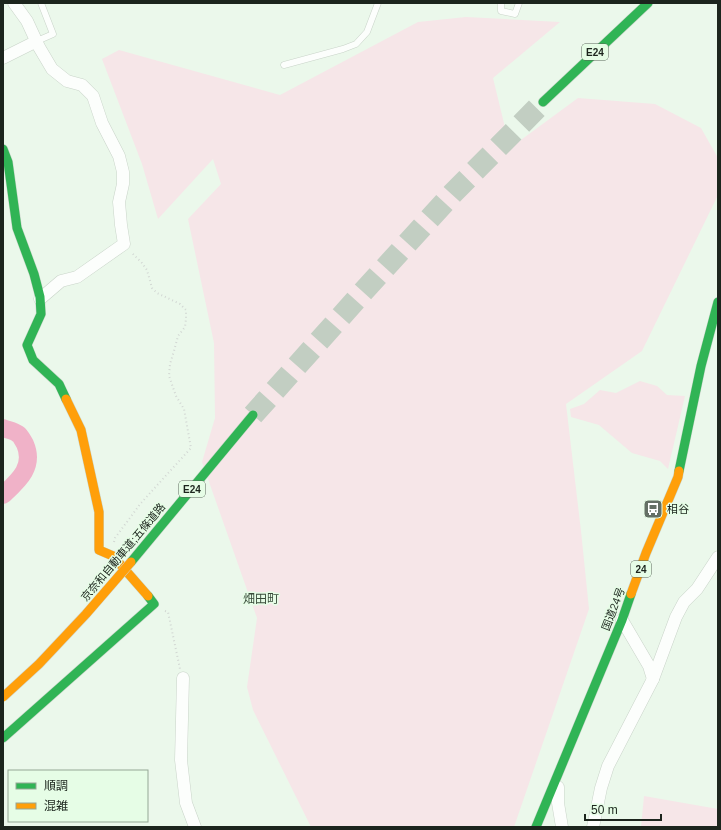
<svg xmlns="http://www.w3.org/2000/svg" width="721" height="830" font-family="Helvetica,'Noto Sans JP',sans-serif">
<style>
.green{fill:#f6e6e8}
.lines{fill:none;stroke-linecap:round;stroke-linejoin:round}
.river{stroke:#f0b2c8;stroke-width:18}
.highway-tunnel{stroke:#c2cec2;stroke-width:22;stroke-dasharray:22 11;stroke-linecap:butt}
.lane-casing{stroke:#c9d4c9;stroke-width:7}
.street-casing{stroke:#c9d4c9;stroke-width:13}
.fast-casing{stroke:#c9d4c9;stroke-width:10}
.slow-casing{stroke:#c9d4c9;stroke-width:10}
.path{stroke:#d2d7d3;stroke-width:2;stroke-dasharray:1 3;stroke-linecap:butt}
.lane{stroke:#fcfefc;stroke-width:6}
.street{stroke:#fcfefc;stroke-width:12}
.fast{stroke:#30b455;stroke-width:9}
.slow{stroke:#ff9f0a;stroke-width:9}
.slow-bridge-casing{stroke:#cfd5cf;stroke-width:10;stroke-linecap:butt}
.slow-bridge{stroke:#ff9f0a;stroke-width:9}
.labels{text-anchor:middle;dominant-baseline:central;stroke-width:3;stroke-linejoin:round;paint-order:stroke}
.shield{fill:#e6fde6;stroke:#596659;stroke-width:1}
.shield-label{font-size:10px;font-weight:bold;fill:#1c251d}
.poi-label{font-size:11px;fill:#1c251d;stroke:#e6fde6;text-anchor:start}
.street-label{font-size:11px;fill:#1c251d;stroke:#e6fde6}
.neighbourhood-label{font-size:12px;fill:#394c3a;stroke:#e6fde6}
</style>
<rect width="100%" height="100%" fill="#ebf8eb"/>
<g class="green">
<polygon points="466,17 560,22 493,78 510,148 578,98 655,104 701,128 718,158 718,195 642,351 566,404 581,531 589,609 514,827 311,827 253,710 247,687 257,618 202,462 215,418 214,343 188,219 221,184 213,159 158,219 142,164 102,59 119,50 280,95 418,22"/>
<polygon points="640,381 657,386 667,395 685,396 668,469 660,461 632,453 599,425 571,417 570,409 584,404 600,390 616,393"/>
<polygon points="644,796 718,809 718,827 641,827"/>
</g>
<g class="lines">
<path class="river" d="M3,428C8,430 14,431 18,434C21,436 23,441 25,444C35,467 18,481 3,495"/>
<polyline class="highway-tunnel" points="253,415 362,293 453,193 543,102"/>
<g class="lane-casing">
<g id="lane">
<polyline points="501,3 501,11 515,14 519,3"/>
<polyline points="37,41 53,34 41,3"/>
<polyline points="284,65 343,49 356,44 367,32 378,3"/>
</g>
</g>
<g class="street-casing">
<g id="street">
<polyline points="14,3 27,21 39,47 52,69 67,81 82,85 93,96 102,123 119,156 123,172 123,184 119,202 121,225 124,244 77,277 61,281 40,299"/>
<polyline points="3,58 37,41"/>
<polyline points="622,620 649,666 653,679"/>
<polyline points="183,678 181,760 186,803 195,827"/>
<polyline points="558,787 558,803 562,827"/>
<polyline points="593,827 601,788 608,766 653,679 676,617 684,602 697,589 718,557"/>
</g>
</g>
<g class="fast-casing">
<g id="fast">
<polyline points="543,102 648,3"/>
<polyline points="3,149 8,162 17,228 34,274 40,297 41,314 27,345 33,360 59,384 66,399"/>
<polyline points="679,471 701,366 718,302"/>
<polyline points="131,562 253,415"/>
<polyline points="3,738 154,604 148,596"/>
<polyline points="536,827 622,620 631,594"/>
</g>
</g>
<g class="slow-casing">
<g id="slow">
<polyline points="66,399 81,430 99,512 99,550 113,556 148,596"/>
<polyline points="631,594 646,553 678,477 679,471"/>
</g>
</g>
<g class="path">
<polyline points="114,542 115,538 141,503 191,448 184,409 176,396 169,376 170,364 174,351 178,336 185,327 186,319 186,310 180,304 157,293 152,288 147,270 142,263 131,252"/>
<polyline points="165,611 168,612 180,669"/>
</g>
<use href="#lane" class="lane"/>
<use href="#street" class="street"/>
<use href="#fast" class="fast"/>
<use href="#slow" class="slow"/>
<g class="slow-bridge-casing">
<polyline id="slow-bridge" points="3,697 39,664 86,614 131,562"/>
</g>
<use href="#slow-bridge" class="slow-bridge"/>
</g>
<defs>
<g id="bus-square" transform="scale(1)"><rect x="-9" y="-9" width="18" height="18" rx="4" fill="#646f65" stroke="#e6fde6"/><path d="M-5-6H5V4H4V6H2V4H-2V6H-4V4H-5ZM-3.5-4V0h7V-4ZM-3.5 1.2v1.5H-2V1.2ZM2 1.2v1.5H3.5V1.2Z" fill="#fff"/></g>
</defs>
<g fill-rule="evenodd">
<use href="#bus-square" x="653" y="509"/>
</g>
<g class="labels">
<g class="shield">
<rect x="582" y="44" width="26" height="16" rx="3"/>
<rect x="179" y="481" width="26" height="16" rx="3"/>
<rect x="631" y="561" width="20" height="16" rx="3"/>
</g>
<g class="shield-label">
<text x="595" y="52">E24</text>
<text x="192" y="489">E24</text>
<text x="641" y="569">24</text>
</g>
<g class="poi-label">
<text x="667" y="509">相谷</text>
</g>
<g class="street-label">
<text transform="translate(123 552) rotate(-50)">京奈和自動車道;五條道路</text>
<text transform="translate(613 609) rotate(-69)">国道24号</text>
</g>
<g class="neighbourhood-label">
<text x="261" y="599">畑田町</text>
</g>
</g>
<rect width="721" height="830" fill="none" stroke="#1c251d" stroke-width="8"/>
<rect x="8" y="770" width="140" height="52" fill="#e6fde6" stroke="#95a796"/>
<rect x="16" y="783" width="20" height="6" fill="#30b455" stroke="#95a796"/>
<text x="44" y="790" font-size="12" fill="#1c251d">順調</text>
<rect x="16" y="803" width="20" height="6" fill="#ff9f0a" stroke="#95a796"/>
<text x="44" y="810" font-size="12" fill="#1c251d">混雑</text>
<path d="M585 814v6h76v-6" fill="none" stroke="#1c251d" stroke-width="2"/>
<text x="591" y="814" font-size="12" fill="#1c251d" stroke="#e6fde6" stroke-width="3" paint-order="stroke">50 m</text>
</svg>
